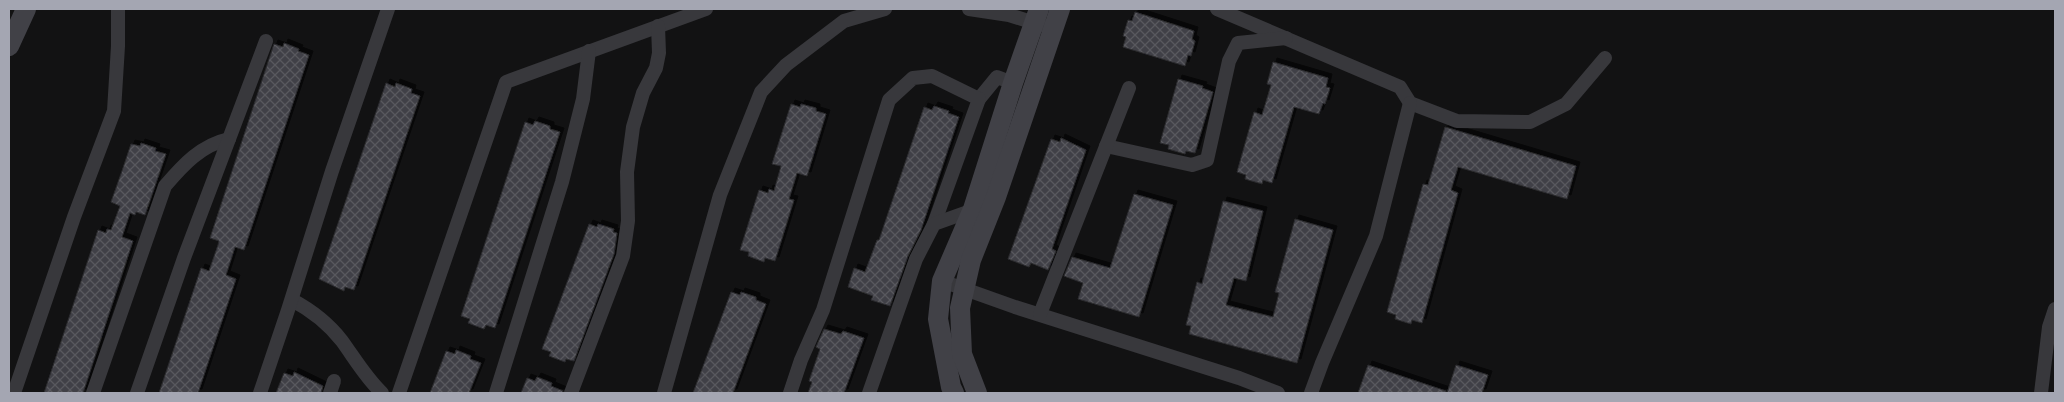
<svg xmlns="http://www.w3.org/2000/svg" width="2064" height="402" font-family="'Space Grotesk',sans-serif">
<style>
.building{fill:url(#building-cross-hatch);stroke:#2c2c2f;filter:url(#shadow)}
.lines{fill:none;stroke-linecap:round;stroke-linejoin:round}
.street{stroke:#38383c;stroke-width:14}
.secondary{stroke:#414147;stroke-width:20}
</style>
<defs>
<pattern id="building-cross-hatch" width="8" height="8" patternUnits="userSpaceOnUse" patternTransform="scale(1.25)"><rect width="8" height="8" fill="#414146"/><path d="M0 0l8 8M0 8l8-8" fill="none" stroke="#59595e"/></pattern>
<filter id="shadow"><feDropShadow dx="4" dy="-4" stdDeviation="0" flood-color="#0009"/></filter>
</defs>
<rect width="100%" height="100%" fill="#121213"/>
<g class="building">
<polygon points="1135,12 1194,31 1192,39 1195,41 1191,56 1188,55 1185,66 1123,47 1126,37 1123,36 1128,20 1132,21"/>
<polygon points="284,43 299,49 298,51 309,55 244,250 235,247 226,275 236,279 198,393 159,393 201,268 209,271 218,245 219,241 210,238 273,47 274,44 283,47"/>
<polygon points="1273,62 1328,78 1326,87 1330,88 1325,104 1323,103 1319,114 1294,107 1272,183 1263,180 1262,184 1245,179 1246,175 1237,172 1254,112 1262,115 1271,85 1267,84"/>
<polygon points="1178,79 1203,86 1202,88 1213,92 1195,153 1186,151 1185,154 1168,149 1169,145 1160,143"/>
<polygon points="386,83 395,87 396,83 412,89 411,93 420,96 354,290 345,287 344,291 319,279"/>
<polygon points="791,104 800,107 801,104 816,108 816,111 826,114 807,176 797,173 789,199 794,200 775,261 765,258 764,262 748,256 749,252 740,250 759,190 768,193 769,189 774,191 781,166 772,164"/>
<polygon points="934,106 949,111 948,113 959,117 921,230 908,256 890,306 871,300 873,296 848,287 854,268 865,272 877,240 879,240 924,107 932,110"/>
<polygon points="535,121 550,126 550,129 560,132 495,328 486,325 484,329 468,323 470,319 461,316 525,122 533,125"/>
<polygon points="1445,127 1576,166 1567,199 1458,167 1451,190 1458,193 1422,323 1412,320 1411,324 1395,319 1396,315 1387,312 1423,184 1428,185"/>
<polygon points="1061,138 1086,150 1052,249 1056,251 1048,270 1031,263 1029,267 1008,259 1051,139 1060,142"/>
<polygon points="141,143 156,148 155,151 166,154 145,215 136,212 135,215 130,213 122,237 133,241 83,393 44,393 98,230 106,233 107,229 111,230 120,206 111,202 122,171 131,144 140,146"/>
<polygon points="1134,194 1173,205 1139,317 1078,299 1083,283 1064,276 1072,257 1110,268"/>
<polygon points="1223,201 1263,211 1246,281 1234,278 1226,305 1273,317 1279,293 1275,292 1295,219 1333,230 1297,363 1189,334 1191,326 1186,325 1197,282 1202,284"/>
<polygon points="589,224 597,227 598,224 614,229 613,232 617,233 614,254 574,361 566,359 565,362 549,356 551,352 542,349"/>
<polygon points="731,292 740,295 741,292 756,297 756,300 766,304 733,393 693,393"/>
<polygon points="824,329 841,334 843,331 864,338 844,393 808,393 812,382 809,381 820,349 816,347"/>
<polygon points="456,350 471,356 470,359 481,363 469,393 430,393 446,351 455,354"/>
<polygon points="1368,365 1446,391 1446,393 1358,393"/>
<polygon points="1456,365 1488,375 1482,393 1447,393"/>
<polygon points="294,372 323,386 321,393 276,393 284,373 293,376"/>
<polygon points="537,377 552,383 551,386 563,391 562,393 521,393 527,378 535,381"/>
</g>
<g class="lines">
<g class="street">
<polyline points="969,9 1009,15 1041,25"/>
<polyline points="1217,9 1400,87 1410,103 1457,121 1530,122 1566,104 1605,58"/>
<polyline points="979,99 997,77 1013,83"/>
<polyline points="1106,146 1192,165 1207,160 1229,61 1238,43 1286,38"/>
<polyline points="942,281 1015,307 1239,378 1278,393"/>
<path d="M292,300C311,310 328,323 342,341C355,359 366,378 382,393"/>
<polyline points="1040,314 1129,88"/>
<polyline points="14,393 74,217 114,111 118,46 118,9"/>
<path d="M93,393L165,186C183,165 201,145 229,139"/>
<polyline points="137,393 184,258 266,41"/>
<polyline points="260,393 288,310 332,171 388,9"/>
<polyline points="330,393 334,381"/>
<polyline points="399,393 506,82 706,9"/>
<polyline points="496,393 562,182 583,99 589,51"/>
<polyline points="571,393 623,256 628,221 627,172 633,127 643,93 656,68 659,53 658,26"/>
<polyline points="664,393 720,195 761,92 786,65 844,21 885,9"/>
<polyline points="790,393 801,360 823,310 889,100 913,78 932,76 979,99 934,224"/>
<polyline points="869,393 916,259 934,224 976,209"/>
<polyline points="1311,393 1322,363 1376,236 1410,103"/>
<polyline points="2041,393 2049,327 2055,309"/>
</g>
<g class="secondary">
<polyline points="9,46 26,9"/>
<polyline points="954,393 951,387 938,319 942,281 973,209 1013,83 1039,9"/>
<polyline points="977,393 962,354 960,308 971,260 996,197 1060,9"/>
</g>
</g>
<rect width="2064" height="402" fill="none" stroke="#a4a6b2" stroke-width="20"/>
</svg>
